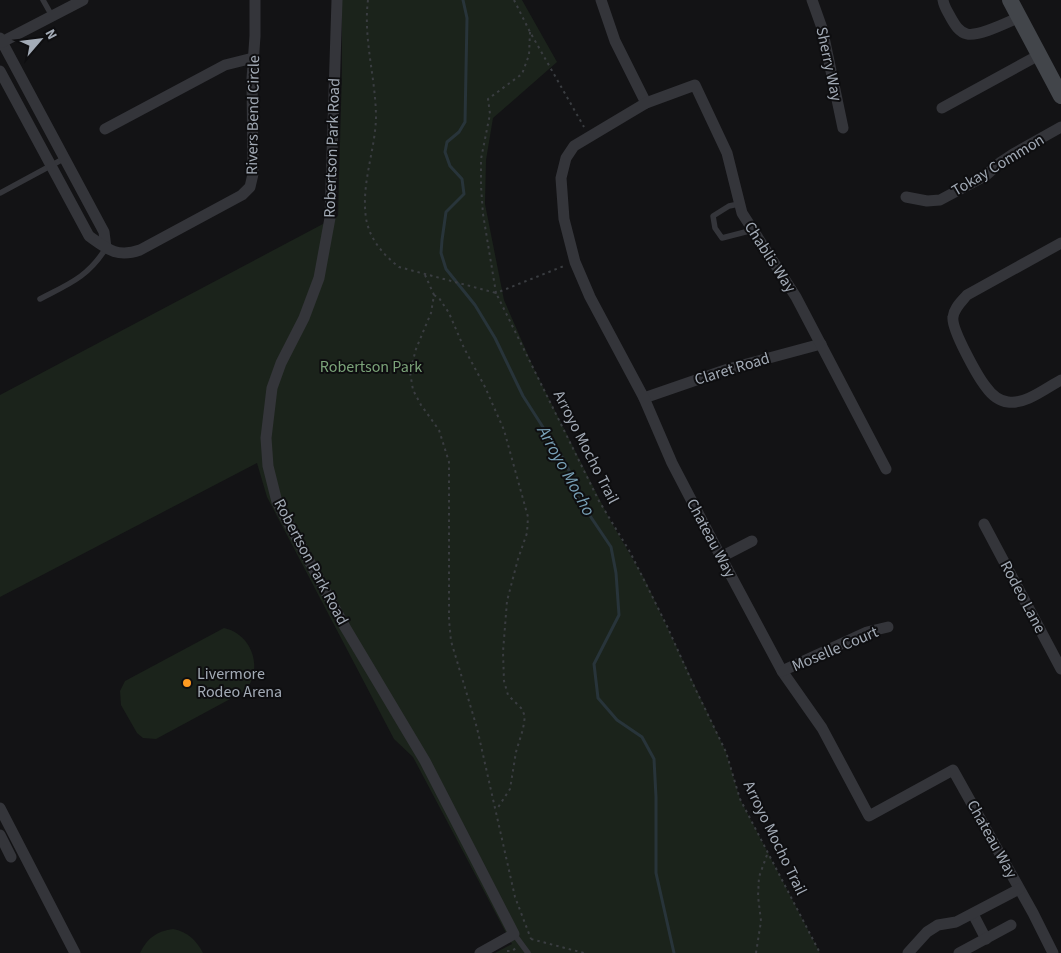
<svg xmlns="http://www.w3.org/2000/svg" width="1061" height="953" font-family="'Source Sans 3',sans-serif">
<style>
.green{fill:#1b231b}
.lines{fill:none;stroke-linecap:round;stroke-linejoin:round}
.stream{stroke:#28343a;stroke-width:3}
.path{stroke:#3a3d41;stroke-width:2;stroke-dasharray:2.5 4;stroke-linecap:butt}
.lane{stroke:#34353a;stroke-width:5.5}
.street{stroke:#34353a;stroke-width:11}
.secondary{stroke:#42454a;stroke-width:16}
.poi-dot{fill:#ff9b21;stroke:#0e0e10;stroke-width:2}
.labels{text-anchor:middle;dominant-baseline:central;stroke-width:4;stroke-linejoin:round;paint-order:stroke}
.street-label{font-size:16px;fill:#a3abb6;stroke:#0e0e10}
.park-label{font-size:16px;fill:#7ba379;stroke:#0e0e10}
.poi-label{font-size:16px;fill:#a3abb6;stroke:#0e0e10;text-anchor:start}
.water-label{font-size:18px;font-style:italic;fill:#779fb5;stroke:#0e0e10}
</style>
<rect width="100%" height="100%" fill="#131315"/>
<g class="green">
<polygon points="342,0 522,0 557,62 493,118 486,160 485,204 504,300 534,369 610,520 645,580 726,752 740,799 820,953 495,953 512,944 413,757 394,739 267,497 257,463 0,597 0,395 338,216 342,70"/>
<path d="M224,628C252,634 264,669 245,691L156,739L143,738L137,733L121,705L120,691L125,681Z"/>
<path d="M173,929C188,932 196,940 203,953H140C147,938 157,931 173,929Z"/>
</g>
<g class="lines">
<polyline class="stream" points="463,0 467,18 465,122 459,132 447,142 445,152 450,166 462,179 464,194 446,212 442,240 441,253 446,269 475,305 495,338 523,396 564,460 573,479 576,495 611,547 616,573 619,615 594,664 598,698 617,720 642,737 654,759 656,797 656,873 674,953"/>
<g class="path">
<path d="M368,0C363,39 376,79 376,118C375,151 361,184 366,218C369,238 383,255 399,267L496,293L599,501L630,552L667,626L692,682L726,752L740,799L820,953"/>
<polyline points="514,0 530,32 584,127"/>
<polyline points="530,32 529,55 522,74 488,99 490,114 481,159 481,186 483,214 496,293 564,266"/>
<polyline points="425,275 434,295 431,313 416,349 410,372 413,390 421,405 439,430 449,462 449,620 451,641 477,728 515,897 531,939"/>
<polyline points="434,295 439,298 449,313 464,348 485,387 504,430 528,517 527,533 518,559 507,601 503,652 504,681 508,695 521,708 525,716 523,729 516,752 510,789 497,809"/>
<polyline points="531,939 584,953"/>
<polyline points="507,951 512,951 516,948"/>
<polyline points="756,953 761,921 758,896 759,877 768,852"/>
</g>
<g class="lane">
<polyline points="43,0 52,16"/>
<polyline points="0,193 65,158"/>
<polyline points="739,204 729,206 713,216 715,228 722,238 753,230"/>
<path d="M40,299C69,284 88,277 106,248"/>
<polyline points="514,934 528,953"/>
</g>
<g class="street">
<polyline points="337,0 330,218 319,278 304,318 281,363 272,388 266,438 268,466 277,502 345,627 425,761 514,934 480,953"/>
<polyline points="601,0 615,41 646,103"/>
<polyline points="812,0 822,28 843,128"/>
<path d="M943,0C944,7 948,12 951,18C955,25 959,32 967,34C979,37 1008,22 1020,17"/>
<polyline points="0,38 104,232 106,248"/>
<polyline points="0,42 2,42 83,0"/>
<path d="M0,71L89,236C107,249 117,258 140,250L242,195L250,187L253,174L252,79L255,36V0"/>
<polyline points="942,108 1039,55"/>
<polyline points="105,129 225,65 253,58"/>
<polyline points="906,197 927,201 940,200 985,176 1001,162 1013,154 1061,127"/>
<path d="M1061,243L967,295C961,302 954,308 953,317C951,329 978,377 986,387C991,394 999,401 1008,402C1025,405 1046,388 1061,380"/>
<polyline points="644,398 728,369 821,344"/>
<polyline points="886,469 796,297 742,213 727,153 695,85 646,103 574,146 566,158 561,178 564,219 575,262 590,297 644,398 672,463 721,557 782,671 822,728 869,816 953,770 1033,913 1053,953"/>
<polyline points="984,524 1061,669"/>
<polyline points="721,557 752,541"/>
<polyline points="782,671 867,632 888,627"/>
<polyline points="0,808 75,953"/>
<polyline points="0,835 11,857"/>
<polyline points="973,914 986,939"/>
<polyline points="908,953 927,932 938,925 956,922 1019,889"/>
<polyline points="959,953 1011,925"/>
</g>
<polyline class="secondary" points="1010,0 1061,96"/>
</g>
<circle class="poi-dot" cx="187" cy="683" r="5"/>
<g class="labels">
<g class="street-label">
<text transform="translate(829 64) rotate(78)">Sherry Way</text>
<text transform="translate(253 115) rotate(-89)">Rivers Bend Circle</text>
<text transform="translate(332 148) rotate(-88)">Robertson Park Road</text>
<text transform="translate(998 165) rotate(-31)">Tokay Common</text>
<text transform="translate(770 257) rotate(57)">Chablis Way</text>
<text transform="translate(732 369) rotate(-17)">Claret Road</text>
<text transform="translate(586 447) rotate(63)">Arroyo Mocho Trail</text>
<text transform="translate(711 538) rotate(62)">Chateau Way</text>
<text transform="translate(311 562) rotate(62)">Robertson Park Road</text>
<text transform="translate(1023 597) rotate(62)">Rodeo Lane</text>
<text transform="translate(835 649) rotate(-23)">Moselle Court</text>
<text transform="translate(775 838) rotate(64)">Arroyo Mocho Trail</text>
<text transform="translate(992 839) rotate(61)">Chateau Way</text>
</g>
<g class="park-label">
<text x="371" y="367">Robertson Park</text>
</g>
<g class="poi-label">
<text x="197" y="674">Livermore<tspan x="197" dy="18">Rodeo Arena</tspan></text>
</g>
<g class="water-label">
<text transform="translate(566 471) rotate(61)">Arroyo Mocho</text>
</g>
</g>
<g transform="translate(40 40) rotate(62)" stroke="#0e0e10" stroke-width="4" paint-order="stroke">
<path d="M0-4L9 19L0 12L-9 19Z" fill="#a3abb6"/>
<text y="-8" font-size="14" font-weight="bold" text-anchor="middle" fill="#a3abb6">N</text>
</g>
</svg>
